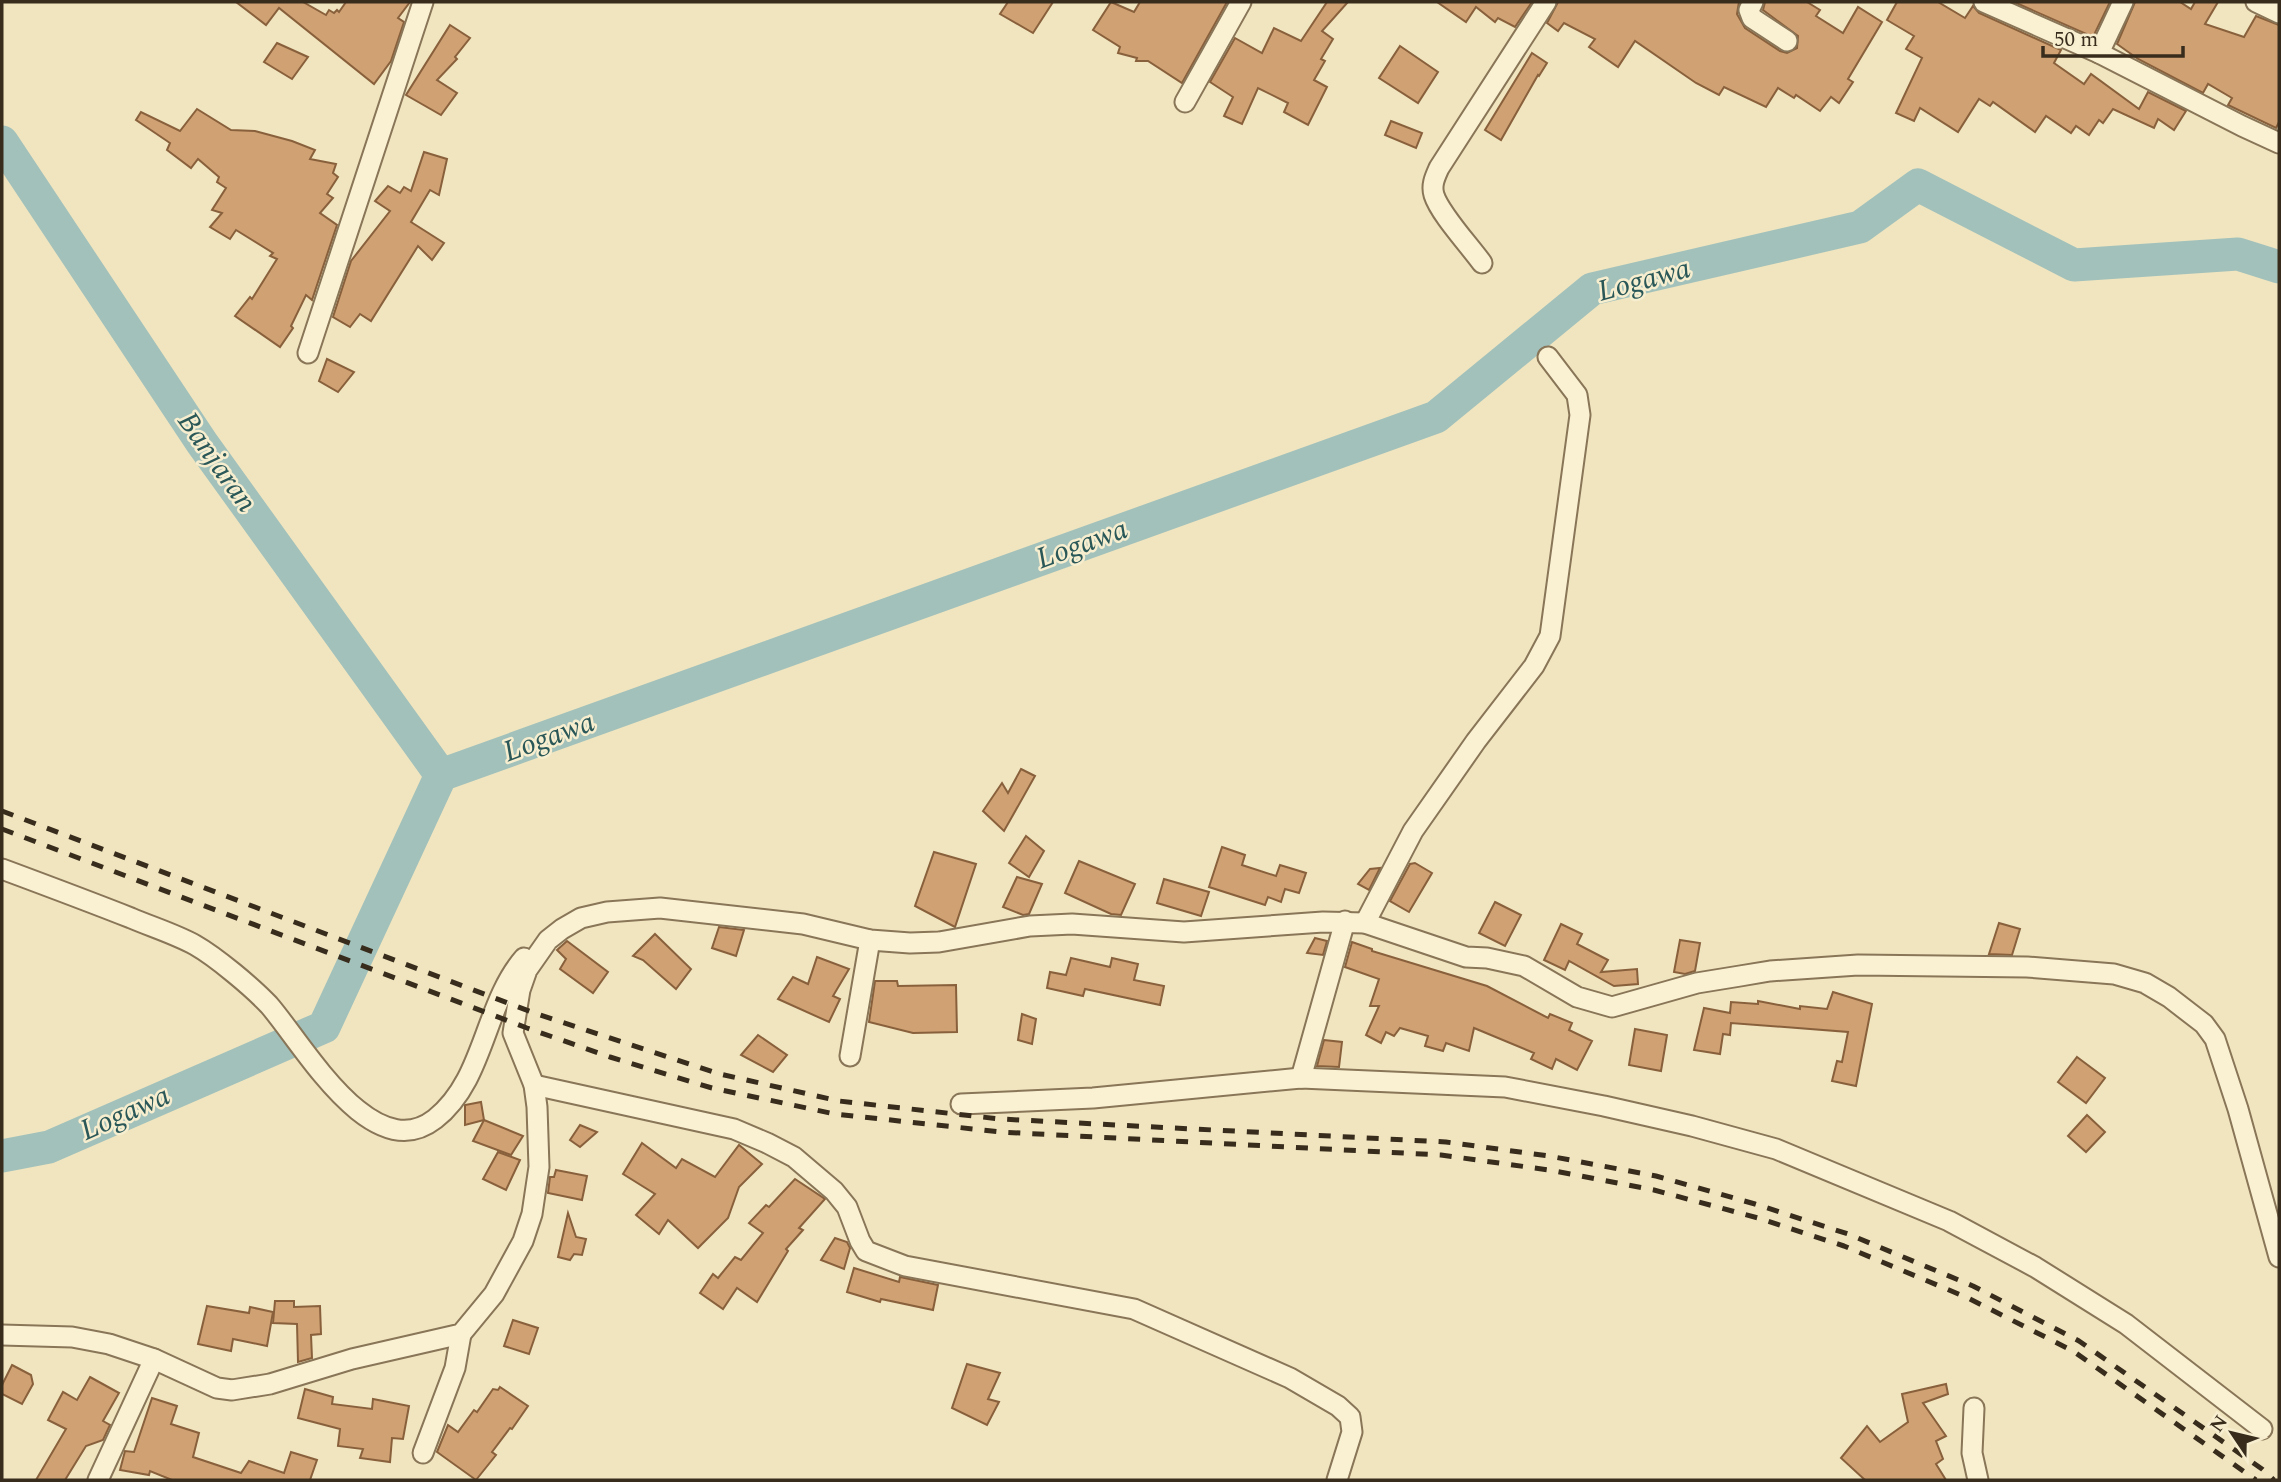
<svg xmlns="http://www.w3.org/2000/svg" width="2281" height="1482" font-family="Spectral,serif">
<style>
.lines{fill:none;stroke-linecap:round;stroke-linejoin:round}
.river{stroke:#a2c1bb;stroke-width:33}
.building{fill:#cfa173;stroke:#89603c;stroke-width:2}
.minor-casing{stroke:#897557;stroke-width:23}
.minor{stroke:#faf1d3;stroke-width:19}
.rail{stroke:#382c1c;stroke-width:5;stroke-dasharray:12 12;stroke-linecap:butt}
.labels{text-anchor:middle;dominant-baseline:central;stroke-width:5;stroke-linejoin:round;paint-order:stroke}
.water-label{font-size:30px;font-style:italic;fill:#2a5758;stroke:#f7eecf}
</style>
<rect width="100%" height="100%" fill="#f0e5bf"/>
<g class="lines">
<g class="river">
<polyline points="2,142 202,443 441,775"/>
<polyline points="2,1156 49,1147 324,1027 441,775 1436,417 1592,289 1860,227 1918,185 2074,265 2238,254 2279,267"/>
</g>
</g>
<g class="building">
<polygon points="236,2 303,2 326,15 329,10 334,13 337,10 339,12 346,2 410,2 398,18 404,22 391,61 374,84 279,8 266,25"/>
<polygon points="1008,2 1053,2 1033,33 1000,14"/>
<polygon points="1111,2 1134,12 1140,2 1227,2 1182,83 1148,61 1136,61 1137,58 1118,53 1120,47 1093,30"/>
<polygon points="1327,2 1348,2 1322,31 1333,39 1321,59 1325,61 1314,80 1327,87 1308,125 1284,112 1288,103 1258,88 1242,124 1224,116 1233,97 1210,82 1235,38 1262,53 1274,28 1301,41"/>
<polygon points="1437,2 1532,2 1515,27 1498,18 1495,22 1476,7 1466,22"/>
<polygon points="1558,2 1739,2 1737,14 1745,28 1780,51 1787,53 1797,48 1798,36 1763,10 1765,2 1807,2 1820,10 1816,16 1843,33 1858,7 1882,22 1848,79 1853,82 1839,103 1831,97 1820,111 1796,95 1794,98 1778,88 1766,107 1724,87 1719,95 1696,83 1635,41 1618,67 1589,47 1595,39 1564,23 1558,31 1547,23"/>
<polygon points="1897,2 1938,2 1965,18 1973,6 1979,13 2061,50 2054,63 2084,84 2091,74 2139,109 2148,92 2186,111 2174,130 2158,119 2154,128 2113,109 2103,123 2099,120 2089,135 2076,126 2071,133 2046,116 2035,132 1993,102 1990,106 1979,99 1958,132 1920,108 1914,121 1896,113 1922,58 1906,49 1914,36 1887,20"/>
<polygon points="2014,2 2110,2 2093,37"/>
<polygon points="2135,2 2180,2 2191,9 2195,2 2218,2 2205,24 2244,37 2256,16 2279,25 2279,122 2276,128 2228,105 2232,98 2208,84 2203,93 2138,59 2117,44"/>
<polygon points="450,25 470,38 455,57 457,59 437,80 457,93 441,115 406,95"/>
<polygon points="277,43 308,57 292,79 264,62"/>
<polygon points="1400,46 1438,72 1418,103 1379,78"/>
<polygon points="1532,53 1547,63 1539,76 1538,75 1501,140 1485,130"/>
<polygon points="197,109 231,130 255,131 292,141 315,150 310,159 336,164 333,173 338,177 327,194 333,198 320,213 337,225 312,300 306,295 291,326 293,328 280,347 235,316 250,297 252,299 277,259 270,256 273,253 236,230 230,239 210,227 222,213 212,210 226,188 217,182 219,177 198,159 191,168 167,150 170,143 136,120 141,112 180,131"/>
<polygon points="1391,121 1422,133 1416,148 1385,135"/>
<polygon points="424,152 447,159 439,195 430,190 411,222 444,243 432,260 418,246 371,321 360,314 350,327 333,317 351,261 390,211 375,201 388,186 400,193 404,187 411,191"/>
<polygon points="327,359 354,372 338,392 319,381"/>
<polygon points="1021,769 1035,776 1004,831 983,811 1002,783 1008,793"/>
<polygon points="1026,836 1044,851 1029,877 1009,863"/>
<polygon points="1222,847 1245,855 1242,865 1276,876 1280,865 1306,873 1299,893 1285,889 1281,902 1268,897 1265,905 1209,887"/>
<polygon points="934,852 976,864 955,927 915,906"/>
<polygon points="1079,861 1135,884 1121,915 1111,914 1065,893"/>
<polygon points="1415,863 1432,873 1409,912 1390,901 1410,864"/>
<polygon points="1380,868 1369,890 1358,884 1370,869"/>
<polygon points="1017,877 1042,884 1029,914 1023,915 1003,907"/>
<polygon points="1164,879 1209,892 1201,916 1157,903"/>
<polygon points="1495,902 1521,915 1505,946 1479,933"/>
<polygon points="1999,923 2020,929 2012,955 1989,954"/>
<polygon points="1561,924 1582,934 1577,944 1608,960 1601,972 1637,969 1638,984 1614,986 1569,961 1565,970 1544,960"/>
<polygon points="719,927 744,930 736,956 712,948"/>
<polygon points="655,934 691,969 676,989 643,960 633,956"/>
<polygon points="1315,938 1327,941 1323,955 1307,953"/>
<polygon points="1680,940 1700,943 1695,971 1685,974 1674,972"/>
<polygon points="567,941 608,972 593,993 560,969 566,959 557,950"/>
<polygon points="1352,942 1372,949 1372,951 1487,986 1548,1018 1550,1014 1572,1023 1569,1030 1592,1041 1577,1070 1556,1059 1552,1069 1531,1059 1534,1053 1474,1028 1469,1051 1446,1043 1443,1051 1425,1046 1428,1036 1400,1028 1394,1036 1386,1032 1381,1043 1366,1035 1379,1006 1370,1006 1379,979 1345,967"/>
<polygon points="817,957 849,969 833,996 840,999 829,1022 778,999 793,977 808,984"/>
<polygon points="1071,958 1110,967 1112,958 1138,964 1134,980 1164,986 1160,1005 1085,989 1083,996 1047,988 1050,972 1066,975"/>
<polygon points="875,981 897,981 898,986 956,985 957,1032 913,1033 869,1022"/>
<polygon points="1833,992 1872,1004 1856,1086 1832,1081 1837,1061 1842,1062 1848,1032 1731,1023 1730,1035 1723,1034 1720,1054 1694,1050 1704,1008 1730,1013 1731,1002 1758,1004 1758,1001 1800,1009 1800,1006 1827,1009"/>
<polygon points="1022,1014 1036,1019 1032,1044 1018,1040"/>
<polygon points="1635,1029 1667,1035 1661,1071 1629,1065"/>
<polygon points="758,1035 787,1055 773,1072 741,1055"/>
<polygon points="1324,1040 1342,1042 1339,1067 1317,1066"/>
<polygon points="2077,1057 2105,1078 2086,1103 2058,1082"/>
<polygon points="481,1102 484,1120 465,1125 465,1105"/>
<polygon points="2087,1115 2105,1132 2086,1152 2068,1136"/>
<polygon points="484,1120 523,1136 511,1155 473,1141"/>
<polygon points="580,1125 597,1132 580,1147 570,1140"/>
<polygon points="642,1143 676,1168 682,1159 715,1177 739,1145 762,1164 739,1187 728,1218 698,1248 668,1220 659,1234 636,1215 655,1194 623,1174"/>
<polygon points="498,1152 520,1160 506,1190 483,1179"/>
<polygon points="556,1170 587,1176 582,1200 548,1193 550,1177 554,1177"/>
<polygon points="795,1179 825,1199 799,1228 803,1230 786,1249 788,1251 757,1302 737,1288 723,1309 700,1293 713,1274 718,1278 735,1257 741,1260 763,1233 749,1223 766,1205 769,1207"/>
<polygon points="568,1213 576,1237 586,1239 582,1255 574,1254 570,1260 558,1257"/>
<polygon points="835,1238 847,1242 850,1248 844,1269 821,1260"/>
<polygon points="854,1268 899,1282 900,1277 938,1285 933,1310 881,1299 880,1302 847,1292"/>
<polygon points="275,1301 294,1301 294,1307 320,1306 321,1334 311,1335 312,1358 298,1362 297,1324 273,1323"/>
<polygon points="207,1306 249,1313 250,1307 273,1312 267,1346 233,1339 231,1351 198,1344"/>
<polygon points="513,1320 538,1328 529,1354 504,1346"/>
<polygon points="967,1364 1000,1373 988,1399 999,1402 987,1425 952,1408"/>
<polygon points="12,1365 31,1375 33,1384 22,1404 2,1394 2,1385"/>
<polygon points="90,1377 119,1393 103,1421 110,1425 103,1440 86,1446 65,1480 36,1480 66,1429 48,1420 63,1392 77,1400"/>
<polygon points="1946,1384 1948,1394 1923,1403 1946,1436 1936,1441 1943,1459 1936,1464 1946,1480 1865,1480 1841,1458 1867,1426 1880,1442 1908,1422 1902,1394"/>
<polygon points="500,1387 528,1406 512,1429 510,1428 492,1452 496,1455 476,1480 437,1452 448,1425 458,1432 474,1410 477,1412 493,1389 498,1390"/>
<polygon points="305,1389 333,1397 332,1404 372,1409 373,1399 409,1406 403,1439 392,1438 390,1462 360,1458 363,1449 338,1446 340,1429 298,1418"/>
<polygon points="152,1398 177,1406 171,1424 199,1433 193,1457 241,1473 249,1461 284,1473 291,1452 317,1460 310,1480 172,1480 150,1471 149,1475 120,1470 125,1451 134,1452"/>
</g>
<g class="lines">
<g class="minor-casing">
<g id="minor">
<polyline points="1753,2 1749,10 1752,18 1787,41"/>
<polyline points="1984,2 2099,53 2123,2"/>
<polyline points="2256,2 2279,13"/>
<polyline points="2099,53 2242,126 2279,143"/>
<polyline points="1185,102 1241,2"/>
<path d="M1482,263C1469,245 1440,214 1434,195C1431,185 1435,177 1439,168L1546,2"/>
<polyline points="308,353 423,2"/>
<path d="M2,869C45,885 88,901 131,918C152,927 175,934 195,945C216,957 252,987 269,1005C303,1044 372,1168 435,1119C485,1080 484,1004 524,958"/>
<polyline points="1365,923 1413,831 1476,741 1534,666 1550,636 1580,415 1577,395 1548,357"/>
<polyline points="850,1056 870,940"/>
<polyline points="1301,1078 1345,921"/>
<polyline points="534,1085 734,1129 767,1143 794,1157 834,1191 847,1207 860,1241 866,1251 905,1266 1134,1309 1290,1378 1338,1406 1350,1417 1352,1432 1337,1480"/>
<polyline points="961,1104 1093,1098 1301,1078 1505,1087 1604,1106 1692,1126 1776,1149 1949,1221 2035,1267 2126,1324 2262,1429"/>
<polyline points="2,1335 72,1337 109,1344 154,1359 217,1388 232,1390 270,1384 352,1359 461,1334 494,1294 523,1241 532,1214 539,1167 537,1107 534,1085 513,1033 520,990 527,970 548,940 562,929 581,918 607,912 660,908 803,924 870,940 910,943 939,942 1030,926 1072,924 1184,932 1323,922 1365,923 1466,957 1487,958 1524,966 1577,997 1612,1007 1697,983 1740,976 1770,971 1858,965 2027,967 2114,974 2145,983 2169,997 2204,1024 2215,1039 2238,1109 2279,1257"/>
<polyline points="1974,1408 1972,1453 1978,1480"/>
<polyline points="423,1453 455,1368 461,1334"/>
<polyline points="98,1480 154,1359"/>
</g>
</g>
<use href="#minor" class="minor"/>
<g class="rail">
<polyline points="2,811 534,1013 720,1074 839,1101 1000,1119 1446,1142 1549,1156 1656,1176 1755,1204 1848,1234 1973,1286 2079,1341 2262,1469 2274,1480"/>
<polyline points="2,829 527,1028 610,1057 712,1088 835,1114 1001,1132 1441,1155 1549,1170 1654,1190 1758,1218 1844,1246 1968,1298 2073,1351 2256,1480"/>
</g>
</g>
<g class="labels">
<g class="water-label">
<text transform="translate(1644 280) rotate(-15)">Logawa</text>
<text transform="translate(217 462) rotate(55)">Banjaran</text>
<text transform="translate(1082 544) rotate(-20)">Logawa</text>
<text transform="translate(549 737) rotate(-20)">Logawa</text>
<text transform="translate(125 1113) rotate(-24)">Logawa</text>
</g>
</g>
<rect width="2281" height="1482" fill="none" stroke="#382c1c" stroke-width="7"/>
<g transform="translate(2232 1433) rotate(305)" stroke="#f7eecf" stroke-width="5" paint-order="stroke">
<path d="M0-5L12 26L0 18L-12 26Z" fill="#382c1c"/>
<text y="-10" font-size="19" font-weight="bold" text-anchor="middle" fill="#382c1c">N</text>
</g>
<path d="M2043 46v10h140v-10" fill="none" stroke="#382c1c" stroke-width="3.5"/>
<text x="2054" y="46" font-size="21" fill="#382c1c" stroke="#f7eecf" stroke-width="5" paint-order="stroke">50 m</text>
</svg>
